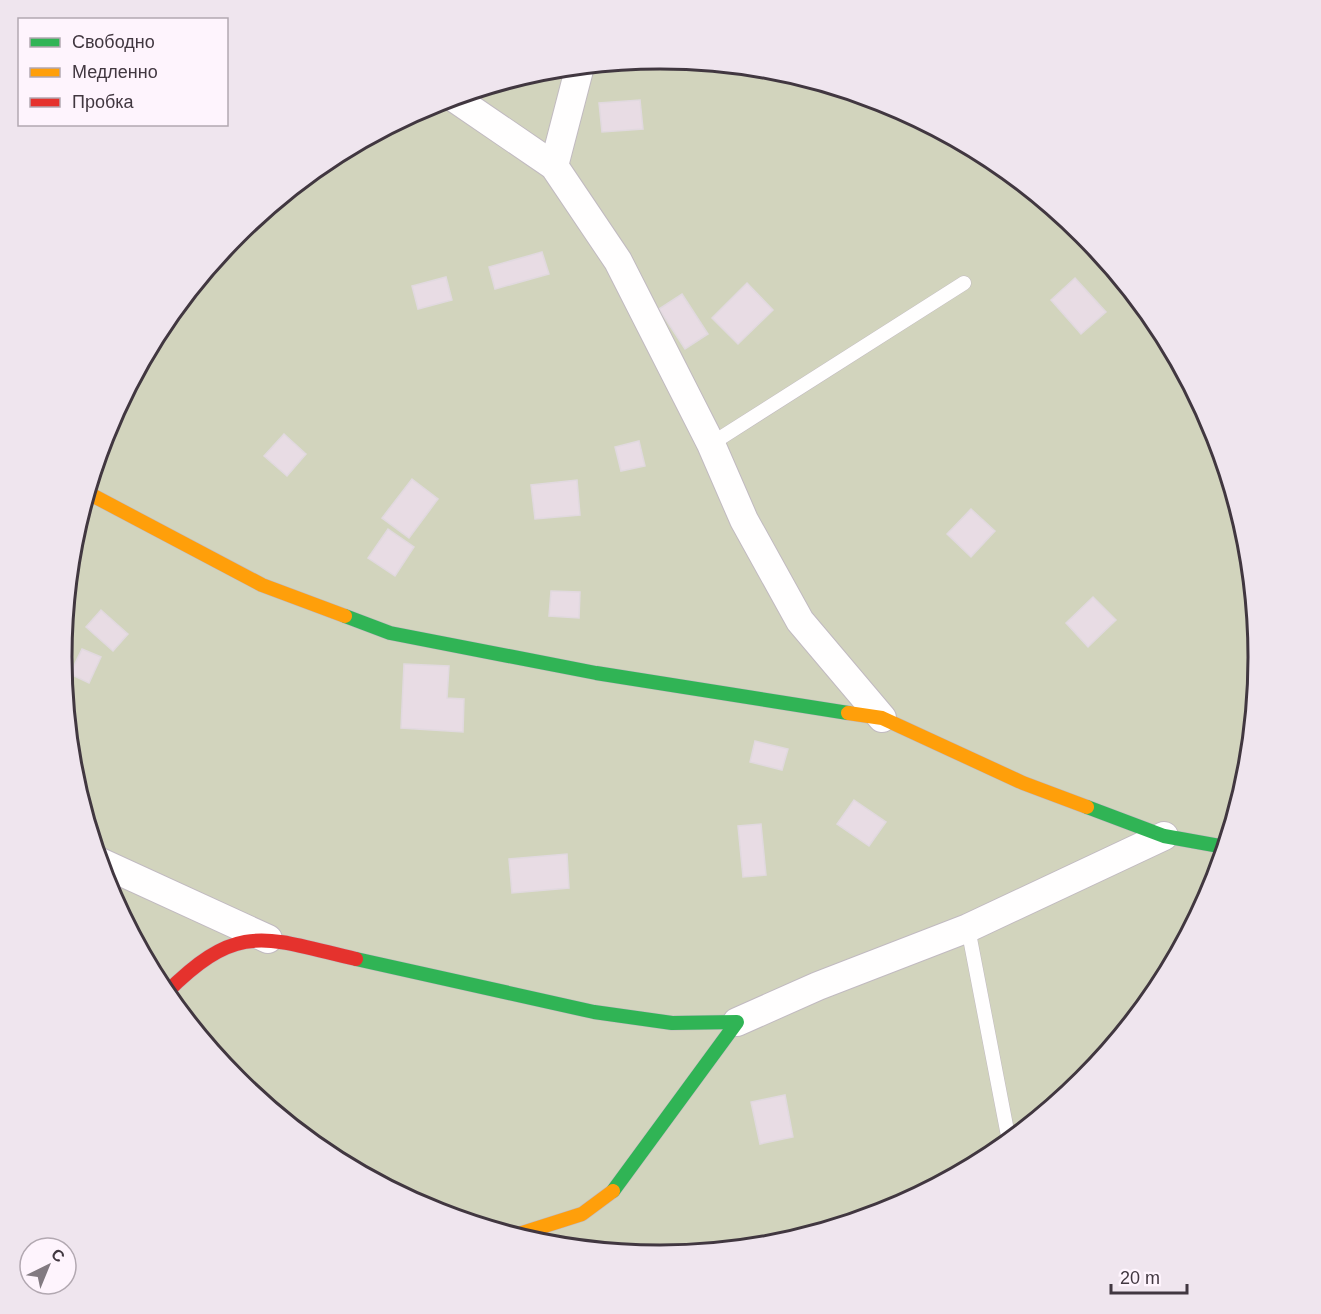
<svg xmlns="http://www.w3.org/2000/svg" width="1321" height="1314" font-family="Helvetica,sans-serif">
<style>
.forest{fill:#d2d4bd}
.building{fill:#e8dce4;stroke:#e1d9df;stroke-width:1.5}
.lines{fill:none;stroke-linecap:round;stroke-linejoin:round}
.lane-casing{stroke:#c1bac0;stroke-width:15}
.street-casing{stroke:#c1bac0;stroke-width:30}
.fast-casing{stroke:#c1bac0;stroke-width:15}
.slow-casing{stroke:#c1bac0;stroke-width:15}
.jam-casing{stroke:#c1bac0;stroke-width:15}
.lane{stroke:#fffefe;stroke-width:14}
.street{stroke:#fffefe;stroke-width:28}
.fast{stroke:#30b455;stroke-width:14}
.slow{stroke:#ff9f0a;stroke-width:14}
.jam{stroke:#e5322d;stroke-width:14}
.rim{fill:none;stroke:#413740;stroke-width:3}
</style>
<rect width="100%" height="100%" fill="#fcf6fb"/>
<circle class="forest" cx="661" cy="657" r="597"/>
<g class="building">
<polygon points="640,100 643,129 602,132 599,103"/>
<polygon points="542,252 549,274 495,289 489,267"/>
<polygon points="446,277 452,300 418,309 412,286"/>
<polygon points="1075,278 1106,312 1081,334 1051,300"/>
<polygon points="747,283 773,310 738,344 712,318"/>
<polygon points="682,294 708,334 685,349 659,309"/>
<polygon points="284,434 306,454 287,476 264,456"/>
<polygon points="639,441 645,466 621,471 615,447"/>
<polygon points="412,479 438,499 409,538 382,518"/>
<polygon points="577,480 580,515 535,519 531,485"/>
<polygon points="971,509 995,531 971,557 947,534"/>
<polygon points="388,529 414,547 395,576 368,558"/>
<polygon points="551,591 580,592 579,618 549,616"/>
<polygon points="1093,597 1116,620 1088,647 1066,623"/>
<polygon points="101,610 128,634 113,651 86,627"/>
<polygon points="82,649 101,657 89,683 70,674"/>
<polygon points="404,664 449,666 447,698 464,699 463,732 401,728"/>
<polygon points="755,741 788,749 782,770 750,762"/>
<polygon points="854,800 886,822 869,846 837,824"/>
<polygon points="761,824 766,875 743,877 738,826"/>
<polygon points="567,854 569,888 512,893 509,859"/>
<polygon points="785,1095 793,1137 760,1144 751,1102"/>
<polygon points="709,1244 710,1251 676,1254 675,1251"/>
</g>
<g class="lines">
<g class="lane-casing">
<g id="lane">
<polyline points="711,444 964,283"/>
<polyline points="968,928 1009,1141"/>
</g>
</g>
<g class="street-casing">
<g id="street">
<polyline points="453,97 554,166 618,261 711,444 744,520 800,621 882,718"/>
<polyline points="554,166 580,66"/>
<polyline points="100,862 268,939"/>
<polyline points="737,1022 818,986 968,928 1164,836"/>
</g>
</g>
<g class="fast-casing">
<g id="fast">
<polyline points="345,616 390,633 596,673 848,713"/>
<polyline points="1087,807 1164,836 1225,847"/>
<polyline points="356,959 594,1012 672,1023 737,1022 613,1191"/>
</g>
</g>
<g class="slow-casing">
<g id="slow">
<polyline points="88,493 262,585 345,616"/>
<polyline points="848,713 882,718 1023,783 1087,807"/>
<polyline points="516,1235 582,1214 613,1191"/>
</g>
</g>
<g class="jam-casing">
<path id="jam" d="M166,993C239,920 265,938 356,959"/>
</g>
<use href="#lane" class="lane"/>
<use href="#street" class="street"/>
<use href="#fast" class="fast"/>
<use href="#slow" class="slow"/>
<use href="#jam" class="jam"/>
</g>
<path d="M0 0H1321V1314H0ZM72 657a588 588 0 1 1 1176 0a588 588 0 1 1-1176 0Z" fill="#efe5ee" fill-rule="evenodd"/>
<path class="rim" d="M72 657a588 588 0 1 1 1176 0a588 588 0 1 1-1176 0Z"/>
<rect x="18" y="18" width="210" height="108" fill="#fef4fd" stroke="#b2a8b1" stroke-width="1.5"/>
<rect x="30" y="38" width="30" height="9" fill="#30b455" stroke="#b2a8b1" stroke-width="1.5"/>
<text x="72" y="48" font-size="18" fill="#413740">Свободно</text>
<rect x="30" y="68" width="30" height="9" fill="#ff9f0a" stroke="#b2a8b1" stroke-width="1.5"/>
<text x="72" y="78" font-size="18" fill="#413740">Медленно</text>
<rect x="30" y="98" width="30" height="9" fill="#e5322d" stroke="#b2a8b1" stroke-width="1.5"/>
<text x="72" y="108" font-size="18" fill="#413740">Пробка</text>
<g transform="translate(48 1266) rotate(43)"><circle r="28" fill="#fef4fd" stroke="#b2a8b1" stroke-width="1.5"/>
<path d="M0-4.5L10 22L0 15L-10 22Z" fill="#827a81"/>
<text y="-9" font-size="16" font-weight="bold" text-anchor="middle" fill="#413740">С</text>
</g>
<path d="M1111 1284v9h76v-9" fill="none" stroke="#413740" stroke-width="3"/>
<text x="1120" y="1284" font-size="18" fill="#413740" stroke="#fef4fd" stroke-width="4.5" paint-order="stroke">20 m</text>
</svg>
